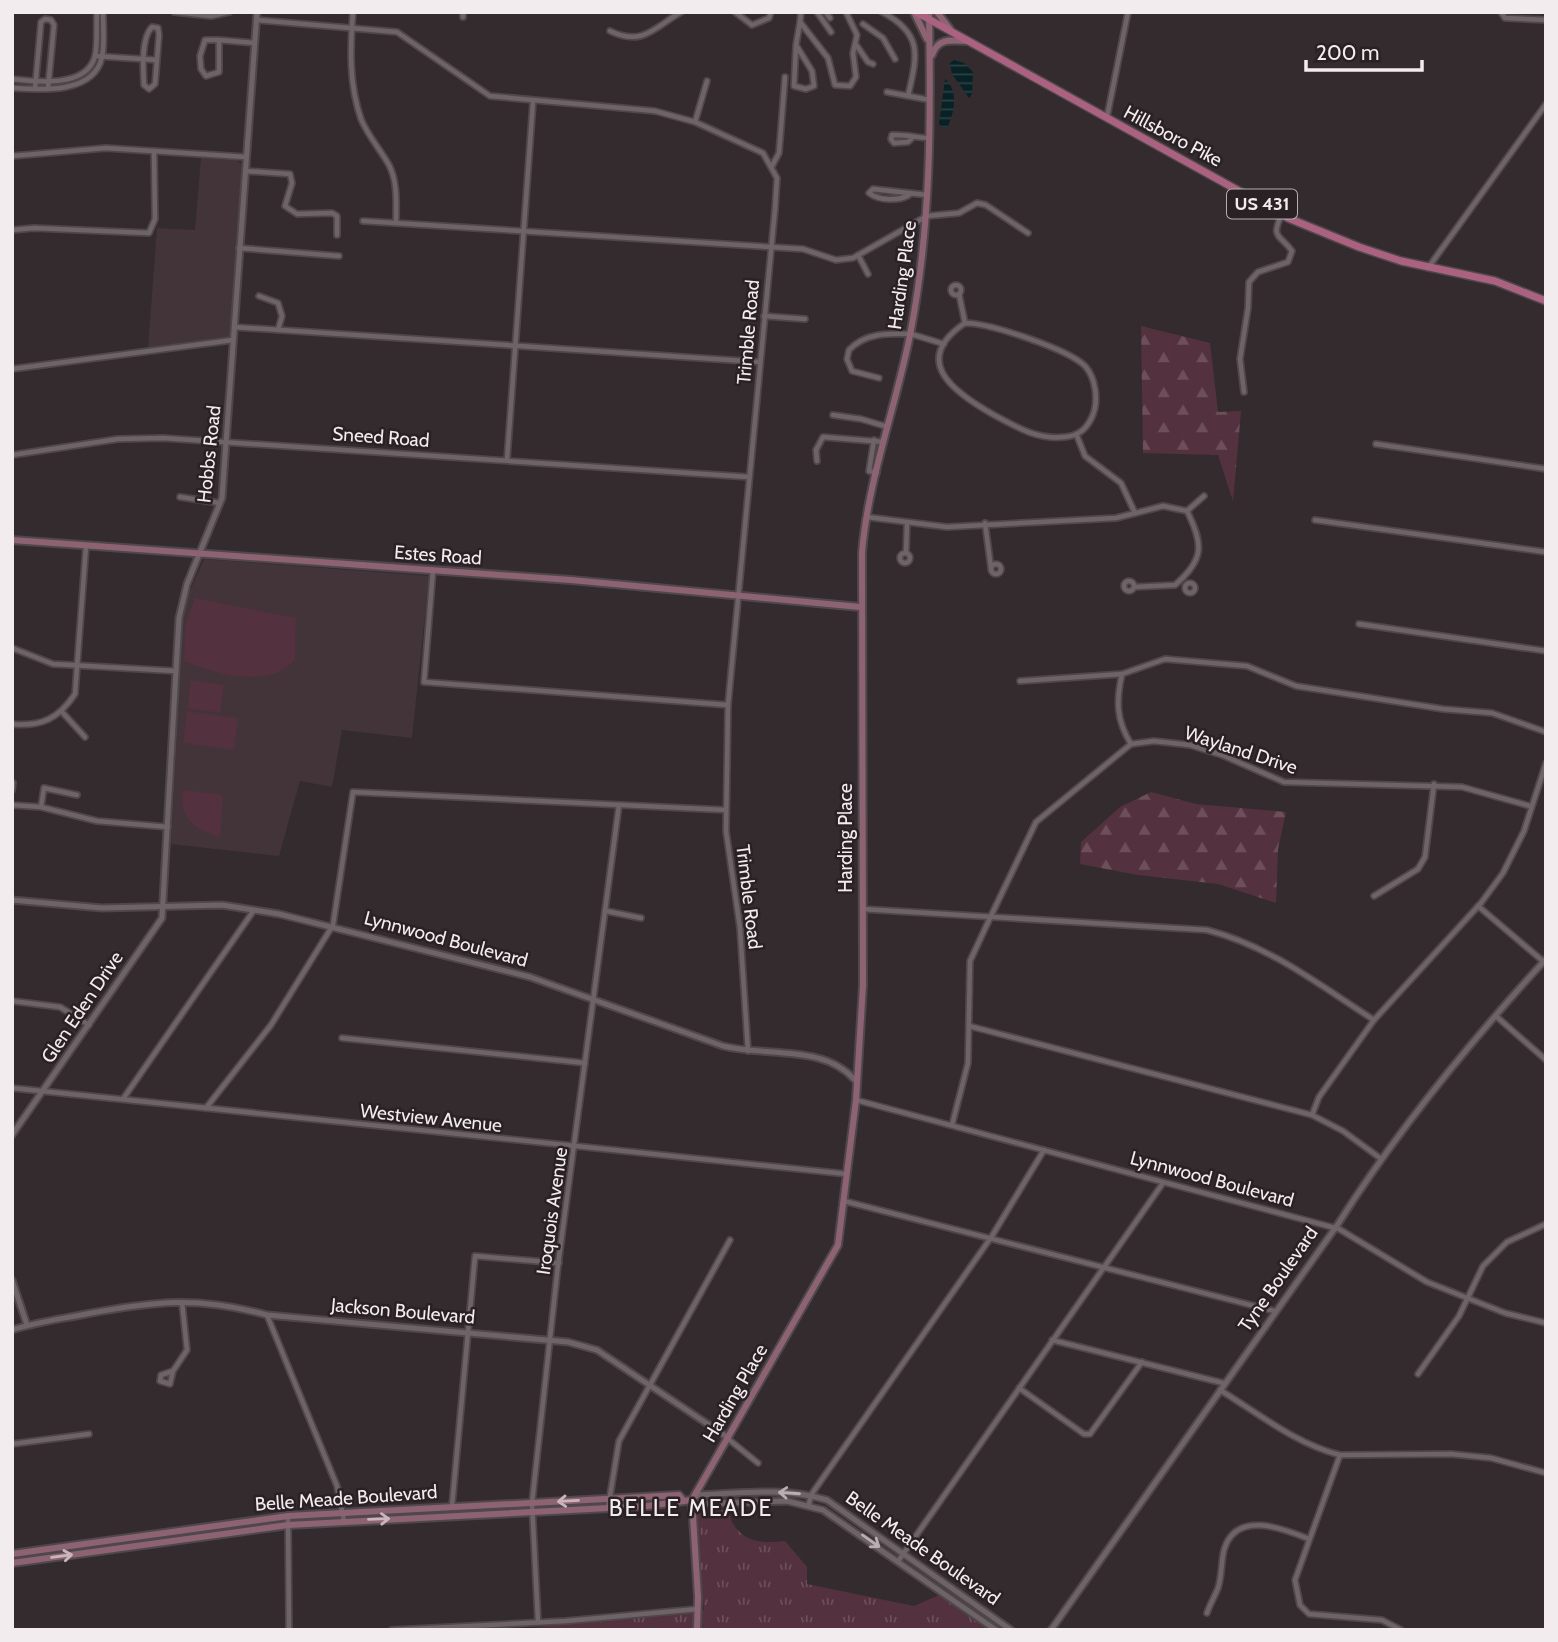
<svg xmlns="http://www.w3.org/2000/svg" width="1558" height="1642" font-family="Cabin,sans-serif">
<style>
.built{fill:#433439}
.grass{fill:url(#grass-tufts)}
.forest{fill:url(#forest-firs)}
.garden{fill:#53313e}
.water{fill:url(#water-rules)}
.lines{fill:none;stroke-linecap:round;stroke-linejoin:round}
.minor-casing{stroke:#4f474a;stroke-width:8}
.tertiary-casing{stroke:#4f474a;stroke-width:9}
.secondary-casing{stroke:#4f474a;stroke-width:10}
.primary-casing{stroke:#4f474a;stroke-width:10}
.minor{stroke:#6e6468;stroke-width:4.5}
.tertiary{stroke:#6e6468;stroke-width:5}
.secondary{stroke:#8d6374;stroke-width:6}
.primary{stroke:#ab6281;stroke-width:7}
.oneway{stroke:#b7afb2}
.oneway2{stroke:#cab5bd}
.labels{text-anchor:middle;dominant-baseline:central;stroke-width:5;stroke-linejoin:round;paint-order:stroke}
.shield{fill:#2a2124;stroke:#b6afb1;stroke-width:2}
.shield-label{font-size:18px;font-weight:bold;fill:#f2ecee}
.street-label{font-size:19px;fill:#f2ecee;stroke:#2a2124}
.quarter-label{font-size:23px;letter-spacing:2px;fill:#f2ecee;stroke:#2a2124}
</style>
<defs>
<pattern id="grass-tufts" width="24" height="20" patternUnits="userSpaceOnUse" patternTransform="scale(1.75)"><rect width="24" height="20" fill="#53313e"/><path d="M3 7l-1-3M5 7V3M7 7l1-3M15 17l-1-3M17 17v-4M19 17l1-3" fill="none" stroke="#6c4f5a"/></pattern>
<pattern id="forest-firs" width="22" height="20" patternUnits="userSpaceOnUse" patternTransform="scale(1.75)"><rect width="22" height="20" fill="#53313e"/><path d="M5 1l3.5 6h-7zM16 11l3.5 6h-7z" fill="#6c4f5a"/></pattern>
<pattern id="water-rules" width="6" height="5" patternUnits="userSpaceOnUse" patternTransform="scale(1.75)"><rect width="6" height="5" fill="#072124"/><path d="M0 2.5h6" fill="none" stroke="#2c4144"/></pattern>
</defs>
<rect width="100%" height="100%" fill="#342b2e"/>
<g class="built">
<polygon points="201,158 236,160 242,165 231,337 148,348 157,228 195,230"/>
<polygon points="204,559 429,576 412,738 342,730 332,787 300,781 279,856 171,844 183,619 189,593"/>
</g>
<path class="grass" d="M727,1509C731,1514 730,1519 733,1524C746,1544 765,1543 785,1541L807,1567V1584L914,1606L939,1595L988,1630H519L663,1610H704L696,1517L698,1511Z"/>
<g class="forest">
<polygon points="1141,326 1210,343 1218,412 1241,411 1233,501 1218,455 1143,453"/>
<polygon points="1151,792 1196,804 1286,812 1278,849 1276,903 1218,884 1138,875 1080,864 1081,842 1120,807"/>
</g>
<g class="garden">
<path d="M195,598L296,618L295,659C272,690 214,674 184,661L185,626Z"/>
<polygon points="191,680 224,685 220,713 187,708"/>
<polygon points="187,711 238,718 234,750 183,743"/>
<path d="M183,790L219,794L223,798L220,837C194,829 179,819 183,790Z"/>
</g>
<g class="water">
<polygon points="954,60 964,63 973,72 972,94 969,98 952,74 950,63"/>
<path d="M945,79C959,91 954,112 948,126L944,128L939,124Z"/>
</g>
<g class="lines">
<g class="minor-casing">
<g id="minor">
<polyline points="174,12 211,16 229,12"/>
<path d="M353,12C350,49 349,84 361,119C368,136 380,149 389,165C398,182 396,205 396,223"/>
<polyline points="735,12 752,25 769,18 771,12"/>
<polyline points="801,12 800,22 828,58 835,85 850,86 856,77 853,53 857,35 846,12"/>
<polyline points="817,12 831,32"/>
<polyline points="826,12 830,18"/>
<path d="M882,12C924,34 917,56 908,96"/>
<polyline points="1501,12 1505,18 1546,20"/>
<polyline points="463,17 463,12"/>
<polyline points="257,20 397,32 490,96 655,111 695,122 763,153 777,178 775,209 728,705 726,831 740,928 748,1051"/>
<polyline points="863,24 883,38 895,59"/>
<path d="M152,27L158,28L159,35L155,84L149,89L144,85C143,69 141,38 152,27Z"/>
<path d="M610,31C643,47 655,27 681,12"/>
<polyline points="219,40 205,40 200,56 201,69 206,76 219,72 219,40 255,43"/>
<polyline points="796,45 794,86 806,89 814,86 812,71 796,45 800,22"/>
<polyline points="857,46 868,62 873,64"/>
<polyline points="95,56 157,60"/>
<path d="M12,79C37,82 87,88 95,56C98,43 96,26 97,12"/>
<path d="M12,88C42,90 94,94 102,57C105,43 103,26 103,12"/>
<polyline points="35,89 41,22 45,19 51,20 54,25 48,88"/>
<polyline points="887,92 930,100"/>
<polyline points="1107,117 1128,12"/>
<polyline points="695,122 707,81"/>
<path d="M912,138L908,142L894,143L891,139L892,135C906,134 916,138 930,138"/>
<polyline points="12,156 106,148 246,157"/>
<polyline points="772,166 779,153 785,77"/>
<polyline points="245,171 290,174 292,183 285,206 297,214 332,213 337,216 337,235"/>
<path d="M909,195C899,201 879,201 869,193L873,189L927,195"/>
<polyline points="363,221 803,249 836,260 853,258 927,216 959,213 977,203 986,205 1028,233"/>
<polyline points="12,230 34,228 149,233 155,219 154,151"/>
<polyline points="239,248 339,256"/>
<polyline points="858,255 868,274"/>
<polyline points="1428,268 1546,104"/>
<circle cx="956" cy="290" r="5"/>
<polyline points="959,294 965,323"/>
<polyline points="259,296 278,303 282,316 278,330"/>
<polyline points="764,316 805,319"/>
<path d="M965,323C989,323 1068,349 1085,366C1096,378 1099,402 1092,417C1086,430 1078,436 1064,437C1037,440 1017,427 994,415C955,393 909,361 965,323Z"/>
<polyline points="234,327 760,362"/>
<polyline points="911,334 944,344"/>
<polyline points="12,369 233,340"/>
<path d="M879,378L852,371L847,359L849,350C865,333 888,333 910,334"/>
<path d="M1244,392L1240,359L1248,308L1249,282L1258,272L1288,262L1292,251C1280,234 1270,239 1282,214"/>
<polyline points="833,415 861,419 888,427"/>
<polyline points="1077,436 1085,456 1121,483 1135,513"/>
<polyline points="874,440 869,471 877,473"/>
<polyline points="1376,444 1546,469"/>
<polyline points="12,455 118,439 163,438 749,477"/>
<polyline points="507,460 533,102"/>
<polyline points="817,461 816,450 823,437 884,442"/>
<polyline points="180,497 220,503"/>
<polyline points="1187,511 1204,496"/>
<path d="M867,517L947,527L1116,518L1163,506L1187,511C1204,545 1204,560 1175,585L1134,587"/>
<polyline points="1315,520 1546,552"/>
<polyline points="985,523 991,568"/>
<circle cx="905" cy="558" r="5"/>
<polyline points="906,553 907,524"/>
<circle cx="996" cy="569" r="5"/>
<polyline points="433,570 424,682 728,705"/>
<circle cx="1129" cy="586" r="5"/>
<circle cx="1190" cy="588" r="5"/>
<polyline points="1359,624 1546,651"/>
<polyline points="12,648 53,664 176,671"/>
<path d="M1122,674C1116,701 1116,720 1131,744"/>
<polyline points="1020,681 1122,674 1165,659 1247,666 1296,686 1443,709 1492,713 1546,732"/>
<polyline points="63,713 85,737"/>
<path d="M12,724C42,727 59,718 75,694L86,546"/>
<polyline points="12,790 13,783"/>
<polyline points="12,805 41,807 97,821 168,827"/>
<polyline points="41,807 44,788 77,795"/>
<polyline points="1374,896 1418,869 1425,857 1434,784"/>
<polyline points="1478,906 1544,962"/>
<path d="M862,909L1207,930C1270,946 1319,985 1374,1020"/>
<polyline points="606,911 641,918"/>
<polyline points="12,1001 60,1007 89,1025"/>
<polyline points="1497,1017 1546,1060"/>
<polyline points="969,1026 1312,1115 1343,1131 1380,1158"/>
<polyline points="342,1038 585,1063"/>
<polyline points="12,1088 847,1174"/>
<polyline points="123,1099 254,910"/>
<polyline points="856,1100 1339,1229 1427,1282 1505,1313 1546,1323"/>
<polyline points="206,1108 271,1025 333,925 353,792 726,810"/>
<polyline points="1312,1115 1319,1097 1374,1020 1481,903 1503,873 1524,831 1546,763"/>
<polyline points="952,1125 968,1063 970,961 990,918 1036,822 1131,744 1154,741 1190,745 1222,755 1284,782 1462,787 1530,806"/>
<polyline points="844,1201 1274,1311"/>
<polyline points="267,1315 337,1486 344,1521"/>
<polyline points="1052,1340 1223,1383"/>
<polyline points="173,1371 161,1375 160,1381 170,1384 173,1371 187,1350 182,1302"/>
<polyline points="1418,1374 1459,1316 1483,1266 1507,1242 1546,1224"/>
<polyline points="1019,1388 1084,1434 1090,1434 1142,1362"/>
<path d="M1220,1390C1259,1414 1296,1444 1340,1455L1451,1454L1491,1458L1546,1473"/>
<polyline points="727,1438 758,1463"/>
<polyline points="12,1444 89,1434"/>
<polyline points="1340,1455 1295,1580 1300,1605 1309,1614 1382,1620 1401,1630"/>
<polyline points="809,1504 811,1495 992,1236 1044,1150"/>
<polyline points="452,1506 475,1256 559,1263"/>
<polyline points="608,1508 619,1441 730,1240"/>
<polyline points="288,1516 289,1630"/>
<polyline points="899,1560 1163,1183"/>
<path d="M1207,1613C1210,1604 1215,1596 1218,1588C1222,1576 1221,1562 1224,1550C1236,1509 1284,1529 1309,1539"/>
<polyline points="538,1621 532,1503 558,1265 619,805"/>
<polyline points="392,1630 566,1621 698,1609"/>
</g>
</g>
<g class="tertiary-casing">
<g id="tertiary">
<path d="M12,900L102,908L222,905L279,914L530,977L723,1046C766,1057 824,1044 855,1080"/>
<polyline points="12,1135 162,918 179,618 187,584 222,498 257,12"/>
<polyline points="12,1280 27,1325"/>
<path d="M12,1330C36,1322 61,1319 86,1314C154,1301 199,1296 267,1315L568,1342L597,1350L727,1437"/>
<path d="M694,1498L698,1495C741,1493 785,1487 827,1500L1011,1630"/>
<polyline points="692,1500 698,1504 787,1501 823,1510 996,1630"/>
<path d="M1051,1630L1338,1224C1398,1129 1470,1042 1546,959"/>
</g>
</g>
<g class="secondary-casing">
<g id="secondary">
<polyline points="914,12 927,39"/>
<polyline points="937,12 950,29"/>
<path d="M932,55C938,38 950,40 966,41"/>
<polyline points="12,540 571,580 860,607"/>
<polyline points="12,1554 288,1516 679,1495 683,1500"/>
<polyline points="12,1563 288,1525 647,1506 692,1500"/>
<path d="M697,1630L698,1597L692,1500L838,1245L856,1100L863,985L862,553C868,478 897,404 911,330C931,225 931,119 929,12"/>
</g>
</g>
<g class="primary-casing">
<polyline id="primary" points="916,12 1288,218 1359,247 1401,261 1495,281 1546,301"/>
</g>
<use href="#minor" class="minor"/>
<use href="#tertiary" class="tertiary"/>
<use href="#secondary" class="secondary"/>
<use href="#primary" class="primary"/>
</g>
<defs><path id="oneway-shaft" d="M-6 0H5M1.5-3L5.5 0L1.5 3" fill="none" stroke-width="1.6" stroke-linecap="round" stroke-linejoin="round" transform="scale(1.75)"/></defs>
<g class="oneway">
<use href="#oneway-shaft" transform="translate(789 1493) rotate(-176)"/>
<use href="#oneway-shaft" transform="translate(871 1541) rotate(35)"/>
</g>
<g class="oneway2">
<use href="#oneway-shaft" transform="translate(568 1501) rotate(177)"/>
<use href="#oneway-shaft" transform="translate(379 1519) rotate(-2)"/>
<use href="#oneway-shaft" transform="translate(62 1556) rotate(-8)"/>
</g>
<g class="labels">
<rect class="shield" x="1227" y="189.5" width="70" height="29" rx="5"/>
<g class="shield-label">
<text x="1262" y="204">US 431</text>
</g>
<g class="street-label">
<text transform="translate(1173 136) rotate(28)">Hillsboro Pike</text>
<text transform="translate(902 275) rotate(-82)">Harding Place</text>
<text transform="translate(748 332) rotate(-85)">Trimble Road</text>
<text transform="translate(381 437) rotate(4)">Sneed Road</text>
<text transform="translate(209 454) rotate(-84)">Hobbs Road</text>
<text transform="translate(438 555) rotate(4)">Estes Road</text>
<text transform="translate(1241 750) rotate(18)">Wayland Drive</text>
<text transform="translate(845 838) rotate(-90)">Harding Place</text>
<text transform="translate(749 897) rotate(83)">Trimble Road</text>
<text transform="translate(446 939) rotate(15)">Lynnwood Boulevard</text>
<text transform="translate(82 1007) rotate(-56)">Glen Eden Drive</text>
<text transform="translate(431 1118) rotate(6)">Westview Avenue</text>
<text transform="translate(1212 1179) rotate(15)">Lynnwood Boulevard</text>
<text transform="translate(552 1211) rotate(-82)">Iroquois Avenue</text>
<text transform="translate(1278 1279) rotate(-55)">Tyne Boulevard</text>
<text transform="translate(403 1311) rotate(5)">Jackson Boulevard</text>
<text transform="translate(735 1393) rotate(-60)">Harding Place</text>
<text transform="translate(346 1498) rotate(-4)">Belle Meade Boulevard</text>
<text transform="translate(923 1548) rotate(35)">Belle Meade Boulevard</text>
</g>
<g class="quarter-label">
<text x="691" y="1508">BELLE MEADE</text>
</g>
</g>
<rect width="1558" height="1642" fill="none" stroke="#f2ecee" stroke-width="28"/>
<path d="M1306 60v10h116v-10" fill="none" stroke="#f2ecee" stroke-width="3.5"/>
<text x="1316" y="60" font-size="21" fill="#f2ecee" stroke="#2a2124" stroke-width="5" paint-order="stroke">200 m</text>
</svg>
